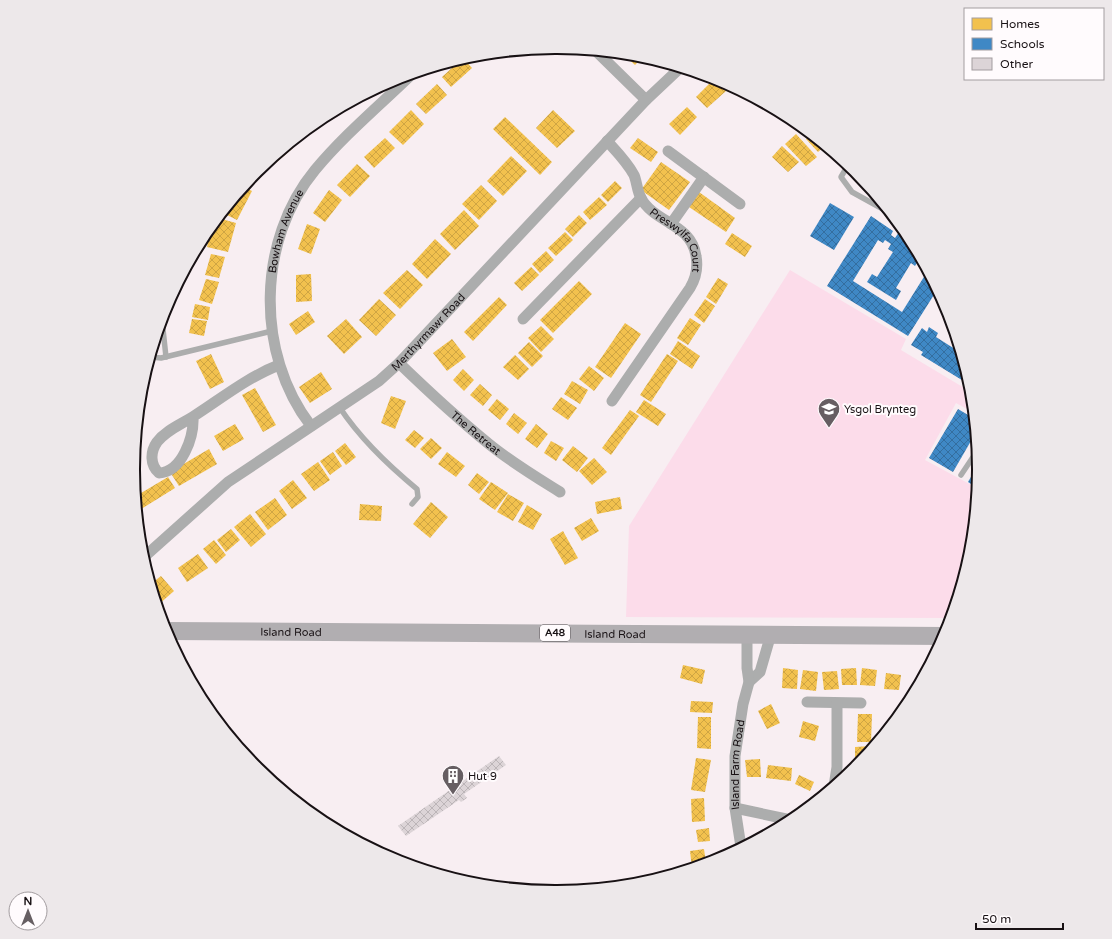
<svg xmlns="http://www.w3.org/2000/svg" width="1112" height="939" font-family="'Varela Round',sans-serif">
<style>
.pitch{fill:#fcdcea}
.homes{fill:url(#homes-cross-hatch)}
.schools{fill:url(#schools-cross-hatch)}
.building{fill:url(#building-cross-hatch)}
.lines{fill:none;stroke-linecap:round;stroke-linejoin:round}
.service{stroke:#acadad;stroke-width:5.5}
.minor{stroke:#acadad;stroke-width:11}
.primary{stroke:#b1aeb1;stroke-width:18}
.labels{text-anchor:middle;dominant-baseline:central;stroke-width:4;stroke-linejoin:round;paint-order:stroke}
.shield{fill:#fffbfd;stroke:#5d575a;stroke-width:1}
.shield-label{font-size:10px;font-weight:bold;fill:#181114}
.street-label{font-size:11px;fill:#181114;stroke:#fffbfd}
.poi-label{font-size:11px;fill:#181114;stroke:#fffbfd;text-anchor:start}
.rim{fill:none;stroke:#181114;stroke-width:2}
</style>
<defs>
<pattern id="homes-cross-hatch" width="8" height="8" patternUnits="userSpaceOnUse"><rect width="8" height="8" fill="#f2c14e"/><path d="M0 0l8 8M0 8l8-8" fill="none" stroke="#cfa543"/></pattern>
<pattern id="schools-cross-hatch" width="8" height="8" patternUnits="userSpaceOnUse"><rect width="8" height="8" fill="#3f88c5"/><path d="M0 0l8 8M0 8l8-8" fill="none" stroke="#346e9f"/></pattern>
<pattern id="building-cross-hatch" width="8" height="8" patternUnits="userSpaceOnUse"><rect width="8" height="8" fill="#dcd4d7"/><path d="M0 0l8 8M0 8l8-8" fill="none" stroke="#bcb5b8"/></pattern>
</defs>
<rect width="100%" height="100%" fill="#f8eef2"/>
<polygon class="pitch" points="790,270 906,339 901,350 971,392 972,401 967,409 956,403 925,460 977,488 970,552 950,618 626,617 629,526"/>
<g class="homes">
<polygon points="486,54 478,61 473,55 474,55"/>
<polygon points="623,54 639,55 643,57 635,65"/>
<polygon points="463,58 472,68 451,87 442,77"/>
<polygon points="714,79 726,91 707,108 696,97"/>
<polygon points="437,84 447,95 426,114 416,104"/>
<polygon points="687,107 697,117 680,135 669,124"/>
<polygon points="340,108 326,121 322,118 325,116"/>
<polygon points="411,110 424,124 403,145 389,132"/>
<polygon points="553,110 575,131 557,148 536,128"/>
<polygon points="505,117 552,162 540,175 493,129"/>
<polygon points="796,134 817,157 806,166 785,144"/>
<polygon points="811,135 825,146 818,152 806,139"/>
<polygon points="385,138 395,148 374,168 364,157"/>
<polygon points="638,138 658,152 651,162 630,148"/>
<polygon points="290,144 293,148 266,171 263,166"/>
<polygon points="782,146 799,162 788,172 772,157"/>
<polygon points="511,156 527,171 503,196 487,181"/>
<polygon points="661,162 690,182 669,210 641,190"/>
<polygon points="357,164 370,176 350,197 337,185"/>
<polygon points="615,181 622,188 608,202 601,195"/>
<polygon points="481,185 497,201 479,220 462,204"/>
<polygon points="244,187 252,191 237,220 223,213"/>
<polygon points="329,190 342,200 325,222 313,213"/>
<polygon points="699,192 735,218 726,232 689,207"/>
<polygon points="599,197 607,205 590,220 583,212"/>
<polygon points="464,210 479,226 455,250 440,234"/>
<polygon points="579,215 587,223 573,237 565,229"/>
<polygon points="218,218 236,223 228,252 207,247 212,225"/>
<polygon points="307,224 320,229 311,254 298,249"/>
<polygon points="565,232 573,240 556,256 548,248"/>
<polygon points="732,233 752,246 745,257 725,244"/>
<polygon points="435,239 451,254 427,279 412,264"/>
<polygon points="546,251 554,260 540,273 532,264"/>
<polygon points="211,254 225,257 219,278 205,275"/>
<polygon points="531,267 539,275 522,291 514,283"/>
<polygon points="407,270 423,285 400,309 383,293"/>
<polygon points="311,274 312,301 296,302 296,275"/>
<polygon points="718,278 728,284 716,304 706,297"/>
<polygon points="206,279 219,282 212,304 199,300"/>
<polygon points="579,281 592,294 553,333 540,320"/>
<polygon points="499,297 507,305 473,341 464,332"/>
<polygon points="379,299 396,315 376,336 359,320"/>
<polygon points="705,299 715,306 704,323 694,315"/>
<polygon points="195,304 210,307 208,320 192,317"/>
<polygon points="308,311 315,322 296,335 289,324"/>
<polygon points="690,318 701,325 688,345 677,338"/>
<polygon points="192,319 207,321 204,336 189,333"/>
<polygon points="346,319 362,337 344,354 327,336"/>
<polygon points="625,323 641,334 611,378 595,367"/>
<polygon points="541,326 554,339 541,352 528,338"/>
<polygon points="452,339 466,357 447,371 433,353"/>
<polygon points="678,341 700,356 692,369 670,354"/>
<polygon points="529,342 543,356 532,367 518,353"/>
<polygon points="211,354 224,382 210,389 196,361"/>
<polygon points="667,354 678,361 651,402 640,395"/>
<polygon points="515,355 529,369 518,380 503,367"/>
<polygon points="589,366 604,378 594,391 579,379"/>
<polygon points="463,369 474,380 464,391 453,380"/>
<polygon points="321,372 332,389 310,403 299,387"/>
<polygon points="572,381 588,390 580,404 564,394"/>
<polygon points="480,384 492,395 483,406 470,395"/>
<polygon points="255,388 276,425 263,432 242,395"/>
<polygon points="391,396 406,401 395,429 381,423"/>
<polygon points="561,397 577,408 568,420 552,409"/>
<polygon points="497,399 509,409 500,420 488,410"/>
<polygon points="644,400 666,414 658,426 636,412"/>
<polygon points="630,410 639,416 611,455 602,448"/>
<polygon points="514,413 527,423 518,434 506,424"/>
<polygon points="235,424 244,439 223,451 214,436"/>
<polygon points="536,424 548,434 537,448 525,439"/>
<polygon points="414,430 424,438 415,448 405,440"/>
<polygon points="431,438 442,448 431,459 420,449"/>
<polygon points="551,441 564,448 556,461 544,453"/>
<polygon points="345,443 356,457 346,465 335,451"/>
<polygon points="573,446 588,458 577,472 562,460"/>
<polygon points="209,449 217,464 179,486 170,472"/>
<polygon points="333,452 342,466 330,475 320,461"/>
<polygon points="447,452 465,466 456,477 438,464"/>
<polygon points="594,458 607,472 592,485 579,471"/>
<polygon points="318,462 330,480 314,491 301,474"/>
<polygon points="477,473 489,482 479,494 468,485"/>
<polygon points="168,477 175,488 138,511 136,496"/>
<polygon points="293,480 307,498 292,509 279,491"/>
<polygon points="491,482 508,493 495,510 479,499"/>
<polygon points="508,494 524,503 513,521 497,512"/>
<polygon points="620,497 622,509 597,514 595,502"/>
<polygon points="275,498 287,515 268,530 255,512"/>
<polygon points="431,502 448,517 430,538 413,524"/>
<polygon points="360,504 382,506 381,521 359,520"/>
<polygon points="527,505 542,514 533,530 518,522"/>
<polygon points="250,514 266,534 251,547 234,527"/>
<polygon points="591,518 599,531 582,541 574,528"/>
<polygon points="231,529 240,540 226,552 217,540"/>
<polygon points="563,531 578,558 565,565 550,539"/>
<polygon points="214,540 226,555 216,564 203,549"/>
<polygon points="198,554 208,568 187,582 178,568"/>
<polygon points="161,576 174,591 158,605 151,584"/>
<polygon points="683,665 705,670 702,684 680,678"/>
<polygon points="783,668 798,670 797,689 782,688"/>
<polygon points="856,668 857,685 842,685 841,669"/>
<polygon points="862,668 877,670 875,686 860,685"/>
<polygon points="803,670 818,672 816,691 800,689"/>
<polygon points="837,671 839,689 824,690 822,672"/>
<polygon points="886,673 901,675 899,690 884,689"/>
<polygon points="691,701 713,702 712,713 690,712"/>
<polygon points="771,704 780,723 767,729 758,711"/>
<polygon points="858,714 872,714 871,742 857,742"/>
<polygon points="698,717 711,717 711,749 697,748"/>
<polygon points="803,721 819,726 815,741 799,737"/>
<polygon points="871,746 871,749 860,762 855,762 855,747"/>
<polygon points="696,758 711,760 705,792 691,790"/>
<polygon points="760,759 761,777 747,777 745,760"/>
<polygon points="768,765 792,768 791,781 766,778"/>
<polygon points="799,775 814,782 810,791 795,784"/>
<polygon points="704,798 705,821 692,822 691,799"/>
<polygon points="709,828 710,841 698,842 696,830"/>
<polygon points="704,849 706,863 692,868 690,851"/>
</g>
<g class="schools">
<polygon points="830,203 854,217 834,250 810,236"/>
<polygon points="871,216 893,231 891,235 895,238 899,232 909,238 923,263 918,261 915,266 911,263 896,288 901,291 896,300 867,282 872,274 877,277 893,252 888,249 891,244 885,240 883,243 878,240 853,281 902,312 927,272 937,290 908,336 827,286"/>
<polygon points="929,327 938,333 936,337 958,351 959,349 970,385 921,355 923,352 911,345 922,328 927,332"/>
<polygon points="958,409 973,418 975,434 953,472 929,458"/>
<polygon points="978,465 978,470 977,488 968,482"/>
</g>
<polygon class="building" points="499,756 506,765 464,794 467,798 461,802 459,800 406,836 398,826"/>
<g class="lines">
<g class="service">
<polyline points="848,165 841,177 852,192 890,213"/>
<polyline points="162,320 166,357"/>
<polyline points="151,357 161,358 272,331"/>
<path d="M340,408C360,438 389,466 417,489L418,497L412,504"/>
<polyline points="961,475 977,451"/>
</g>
<g class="minor">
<polyline points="596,51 646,100"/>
<path id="s1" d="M607,141C617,152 627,162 634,175C637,182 637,191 641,198C654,223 691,223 696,256C698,267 696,278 690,288L612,401"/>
<polyline points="668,151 740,204"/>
<polyline points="671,224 704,177"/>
<polyline points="523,319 641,198"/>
<path id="s2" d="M399,363C428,391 457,418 489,444C511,462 536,477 560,492"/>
<path d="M193,417C194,437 182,472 159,473C150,465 150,452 157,442C166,430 182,424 194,416C222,398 248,377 279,365"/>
<path id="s3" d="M311,426C255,353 257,240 315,170C344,135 380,105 412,74"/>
<path id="s4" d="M143,558L228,482L379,381L399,363L646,100L680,68"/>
<polyline points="749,682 760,672 771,634"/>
<polyline points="807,702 861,703"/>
<polyline points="834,786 837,767 837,704"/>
<polyline points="735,808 791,820"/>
<path id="s5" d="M741,847L735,808V756L743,704L749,682L747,668V634"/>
</g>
<path class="primary" id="s6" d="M166,631L944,636"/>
</g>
<defs>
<g id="school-pin" transform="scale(1.15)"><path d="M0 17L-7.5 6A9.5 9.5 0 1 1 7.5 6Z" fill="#665e62" stroke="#fffbfd"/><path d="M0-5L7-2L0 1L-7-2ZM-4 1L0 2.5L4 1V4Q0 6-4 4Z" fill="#fff"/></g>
<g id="building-pin" transform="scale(1.15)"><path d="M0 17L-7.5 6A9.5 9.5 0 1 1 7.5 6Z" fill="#665e62" stroke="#fffbfd"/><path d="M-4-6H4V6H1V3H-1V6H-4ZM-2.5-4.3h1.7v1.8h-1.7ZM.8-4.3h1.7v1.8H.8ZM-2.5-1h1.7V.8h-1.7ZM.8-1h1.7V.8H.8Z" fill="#fff"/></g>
</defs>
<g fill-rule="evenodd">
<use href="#school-pin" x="829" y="409"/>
<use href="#building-pin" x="453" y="776"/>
</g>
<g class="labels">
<rect class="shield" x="540" y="625" width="30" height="16" rx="3"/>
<g class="shield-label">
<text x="555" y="633">A48</text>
</g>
<g class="street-label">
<text stroke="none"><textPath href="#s3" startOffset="206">Bowham Avenue</textPath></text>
<text stroke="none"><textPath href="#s1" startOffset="125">Preswylfa Court</textPath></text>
<text stroke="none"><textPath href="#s4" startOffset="365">Merthyrmawr Road</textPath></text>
<text stroke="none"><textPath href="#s2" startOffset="104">The Retreat</textPath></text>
<text stroke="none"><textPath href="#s6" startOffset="125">Island Road</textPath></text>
<text stroke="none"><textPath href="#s6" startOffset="449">Island Road</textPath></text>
<text stroke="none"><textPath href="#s5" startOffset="83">Island Farm Road</textPath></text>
</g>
<g class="poi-label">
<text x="844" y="409">Ysgol Brynteg</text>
<text x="468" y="776">Hut 9</text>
</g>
</g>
<path d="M0 0H1112V939H0ZM555 54H557A415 415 0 0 1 972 469V470A415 415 0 0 1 557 885H555A415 415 0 0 1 140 470V469A415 415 0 0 1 555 54Z" fill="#ede8ea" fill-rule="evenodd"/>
<path class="rim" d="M555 54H557A415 415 0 0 1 972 469V470A415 415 0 0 1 557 885H555A415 415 0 0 1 140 470V469A415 415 0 0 1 555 54Z"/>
<rect x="964" y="8" width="140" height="72" fill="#fffbfd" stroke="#a39da0"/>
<rect x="972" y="18" width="20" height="12" fill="#f2c14e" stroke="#a39da0"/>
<text x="1000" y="28" font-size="12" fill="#181114">Homes</text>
<rect x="972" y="38" width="20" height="12" fill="#3f88c5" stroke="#a39da0"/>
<text x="1000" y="48" font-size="12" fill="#181114">Schools</text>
<rect x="972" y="58" width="20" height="12" fill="#dcd4d7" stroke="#a39da0"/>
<text x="1000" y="68" font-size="12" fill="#181114">Other</text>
<g transform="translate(28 911)"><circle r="19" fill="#fffbfd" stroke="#a39da0"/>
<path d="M0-3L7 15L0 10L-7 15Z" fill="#665e62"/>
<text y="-6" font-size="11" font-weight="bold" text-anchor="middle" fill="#181114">N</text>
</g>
<path d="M976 923v6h87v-6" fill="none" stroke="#181114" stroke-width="2"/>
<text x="982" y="923" font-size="12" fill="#181114" stroke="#fffbfd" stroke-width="3" paint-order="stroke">50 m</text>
</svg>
